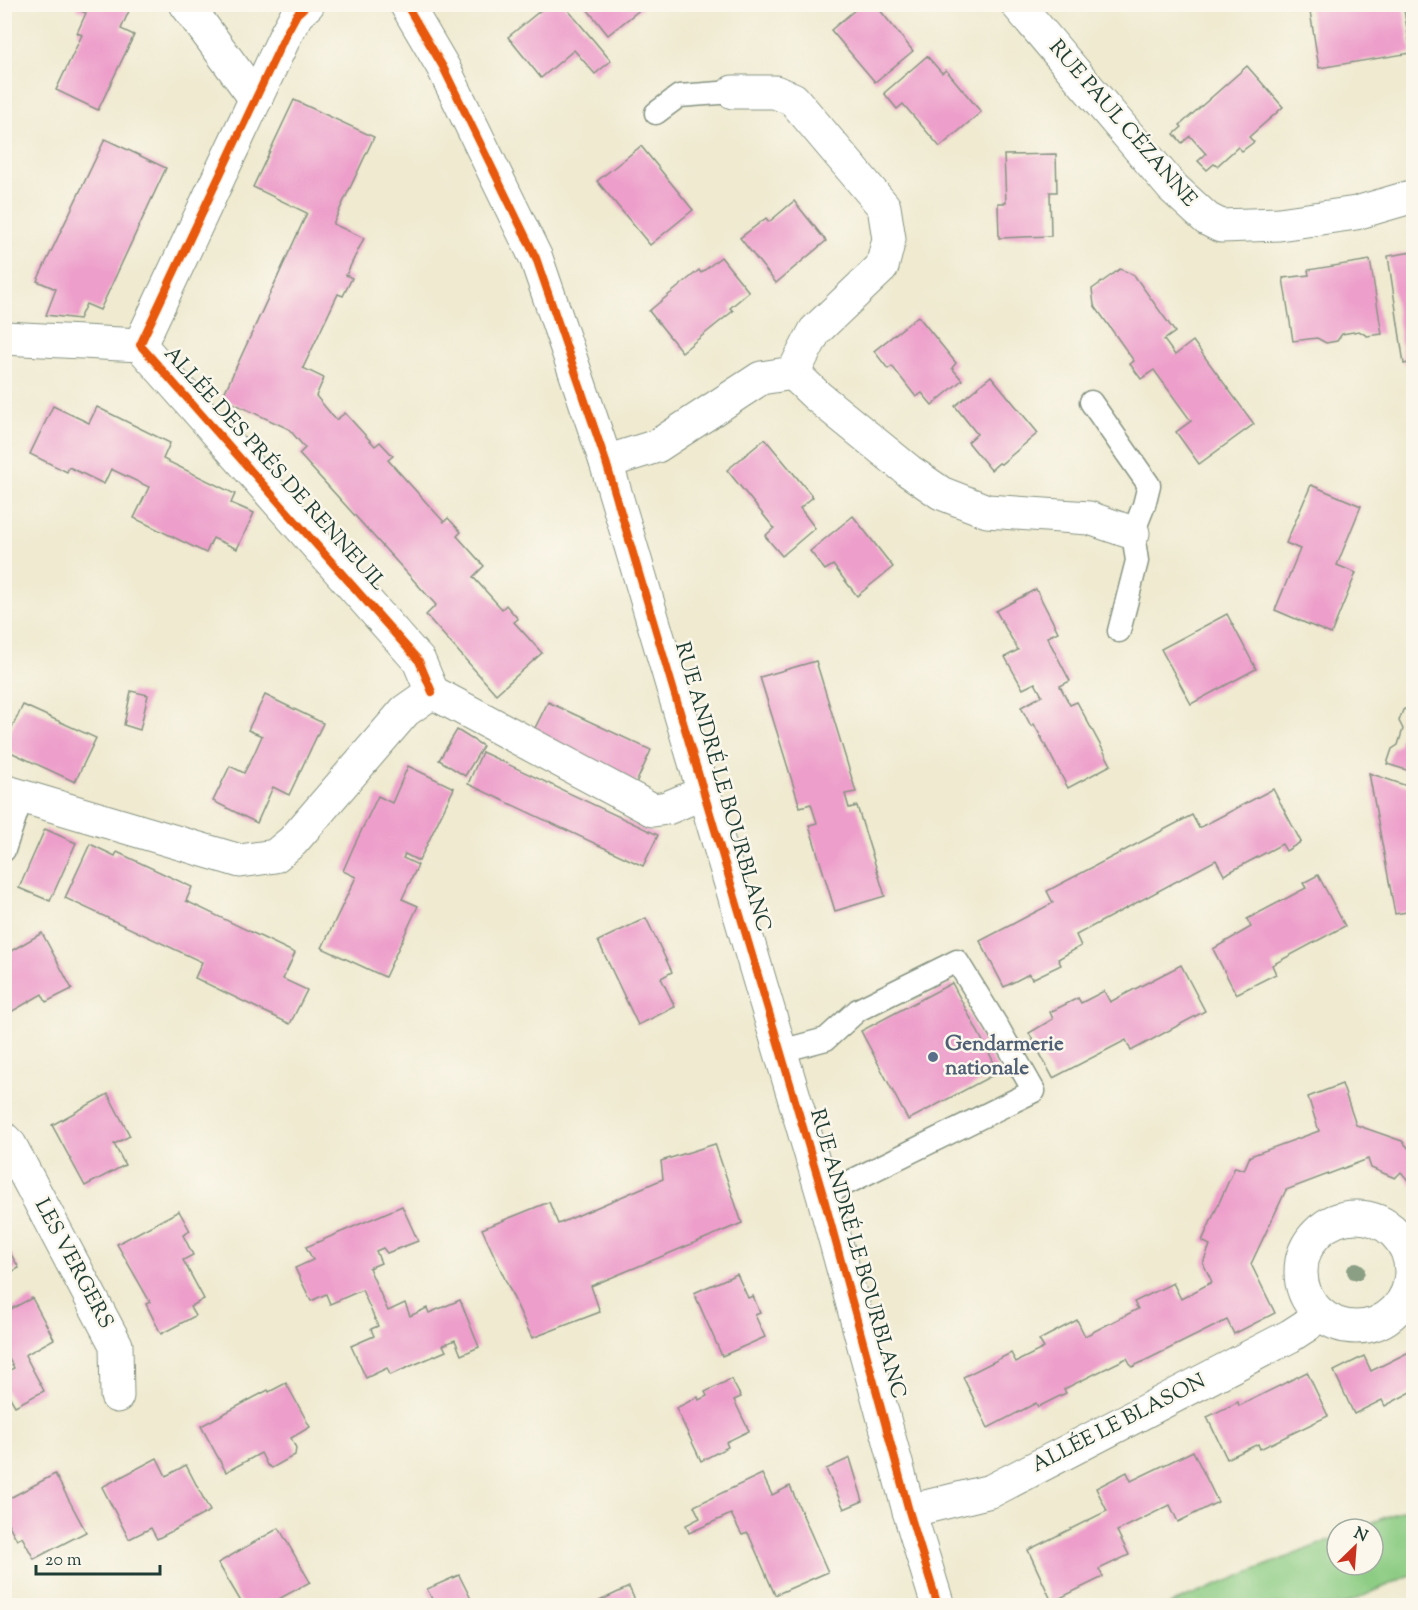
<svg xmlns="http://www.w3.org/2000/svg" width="1418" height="1610" font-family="'Sorts Mill Goudy',serif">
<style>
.green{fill:#8ccc83;stroke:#56845c;stroke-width:1.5}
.building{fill:#ed9eca}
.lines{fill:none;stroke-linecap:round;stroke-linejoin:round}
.service-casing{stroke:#879482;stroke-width:25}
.minor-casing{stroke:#879482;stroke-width:35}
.tertiary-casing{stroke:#879482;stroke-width:35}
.service{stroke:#fff;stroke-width:22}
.minor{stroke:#fff;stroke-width:33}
.tertiary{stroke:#fff;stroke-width:33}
.cycleway-casing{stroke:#fbf7ec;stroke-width:11}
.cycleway{stroke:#e8590c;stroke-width:8}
.tree{fill:#8b9f85}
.service-dot{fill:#5c6f8a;stroke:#fbf7ec;stroke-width:2}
.labels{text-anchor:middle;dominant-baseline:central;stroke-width:5;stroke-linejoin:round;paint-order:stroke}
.street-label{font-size:21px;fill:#1f3d34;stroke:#fbf7ec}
.service-label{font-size:21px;font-weight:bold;fill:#4e5e75;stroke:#fbf7ec;text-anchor:start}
</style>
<rect width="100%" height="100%" fill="#fbf7ec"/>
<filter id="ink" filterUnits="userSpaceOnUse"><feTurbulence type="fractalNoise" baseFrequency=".0167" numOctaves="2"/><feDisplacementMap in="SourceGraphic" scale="12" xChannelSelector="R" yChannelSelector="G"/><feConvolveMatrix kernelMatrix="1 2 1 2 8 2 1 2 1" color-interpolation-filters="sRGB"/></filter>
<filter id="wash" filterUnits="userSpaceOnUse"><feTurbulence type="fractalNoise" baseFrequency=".008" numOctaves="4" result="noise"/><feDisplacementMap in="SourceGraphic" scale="24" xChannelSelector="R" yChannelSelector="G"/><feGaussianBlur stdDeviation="1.35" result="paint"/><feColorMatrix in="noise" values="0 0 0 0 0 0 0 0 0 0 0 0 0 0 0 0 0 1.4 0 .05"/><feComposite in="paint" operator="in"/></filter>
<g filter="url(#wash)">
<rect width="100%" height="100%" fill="#efead0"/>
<polygon class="green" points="1413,1506 1413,1574 1343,1605 1168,1605 1337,1537 1337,1565 1373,1565 1373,1529 1356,1529"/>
<g id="blocks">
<g class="building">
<polygon points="78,4 132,4 121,29 134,35 98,110 56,90 82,35 77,33 86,13 76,9"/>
<polygon points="536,4 563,4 611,61 595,74 574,50 541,78 508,37 541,10"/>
<polygon points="583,4 647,4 608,35"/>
<polygon points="862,4 875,4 913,51 875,82 831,30"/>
<polygon points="1310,4 1403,4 1411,53 1319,68 1309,5"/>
<polygon points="927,56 942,73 946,70 981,112 940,147 903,104 897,109 884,93"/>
<polygon points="1247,66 1283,107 1249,137 1254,142 1242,151 1238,147 1217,166 1214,164 1207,170 1198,161 1206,154 1190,136 1182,143 1174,134 1182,127 1180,125"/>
<polygon points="294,100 374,137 333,224 364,238 346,275 352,278 343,296 338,294 303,368 324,378 316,396 336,420 345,413 375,446 380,442 393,456 388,460 444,522 448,518 461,532 457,536 484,566 473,577 502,609 506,605 518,619 514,622 542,653 496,694 426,615 436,605 299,454 305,448 289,429 222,398 307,213 253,187"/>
<polygon points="105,139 166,168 100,310 86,304 79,319 46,315 56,289 37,281"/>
<polygon points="641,146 693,210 650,245 597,181"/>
<polygon points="1056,154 1057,192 1050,192 1051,236 999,238 998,203 1006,203 1004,155"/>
<polygon points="794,201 826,241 776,283 740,238 766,218 769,222"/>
<polygon points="1413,252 1413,362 1404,364 1388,256"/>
<polygon points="721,257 749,292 730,308 733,311 682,352 649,311 699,270 701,273"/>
<polygon points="1370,260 1382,334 1367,336 1359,331 1342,334 1337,341 1326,343 1317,338 1293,341 1283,278 1309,275 1308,270"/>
<polygon points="1120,269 1134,275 1175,332 1164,340 1175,355 1193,341 1254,424 1199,464 1176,432 1191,421 1154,370 1141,379 1130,364 1134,361 1094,305 1092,289"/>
<polygon points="918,316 956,363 952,368 962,380 932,405 922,393 916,397 892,366 888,369 874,351"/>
<polygon points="991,376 1038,433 1001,464 999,463 991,470 968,442 977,434 955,406"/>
<polygon points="53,406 89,423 97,407 170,443 163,459 235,494 231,503 254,513 237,549 213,538 206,553 134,518 149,487 111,469 104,484 69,467 67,472 30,454"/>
<polygon points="765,439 813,497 800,508 815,528 782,556 765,536 774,528 727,470"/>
<polygon points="1311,485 1361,506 1337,565 1356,573 1331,634 1275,610 1300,549 1286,543"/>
<polygon points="853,516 893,567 857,596 833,565 825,570 810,551"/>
<polygon points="1036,589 1058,632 1047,637 1070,681 1060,686 1070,705 1077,702 1111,765 1068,788 1034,724 1031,726 1021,707 1042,696 1035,683 1023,689 1005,657 1018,650 996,611"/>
<polygon points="1227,614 1256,669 1191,704 1161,649"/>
<polygon points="816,661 856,792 845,794 849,808 857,806 885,896 835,911 809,825 817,823 811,804 800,807 760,677"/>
<polygon points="131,691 148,695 140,730 124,725"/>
<polygon points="265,695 323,723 289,795 273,787 257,823 213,801 230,766 244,773 254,754 262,736 248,730"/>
<polygon points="1413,698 1413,772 1387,764 1392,749 1398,745 1403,729 1399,721 1403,710 1410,706"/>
<polygon points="548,702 651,750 636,783 532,734"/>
<polygon points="23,705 96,738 75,782 4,749 4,744"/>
<polygon points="457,730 483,746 465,776 439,760"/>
<polygon points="482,752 658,835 643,866 468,784"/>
<polygon points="408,766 454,788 419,861 405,854 403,858 418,865 402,899 418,906 385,977 322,948 356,877 343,871 353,848 378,796 392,803"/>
<polygon points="1369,773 1413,788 1413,911 1395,914"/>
<polygon points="1273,789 1301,842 1286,851 1282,844 1224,875 1216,860 1076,935 1081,946 1058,959 1061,965 1032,979 1029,974 1004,987 980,941 1053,903 1047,891 1192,815 1199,828"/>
<polygon points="45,829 76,843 50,901 19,888"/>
<polygon points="90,844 115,856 117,852 192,887 186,901 295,953 283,979 307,990 290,1024 195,978 202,962 65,898"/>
<polygon points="1318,875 1345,926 1272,965 1276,974 1236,994 1213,949 1251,927 1247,919 1306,888 1303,883"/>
<polygon points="646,918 672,972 661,978 675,1007 638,1025 598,941"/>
<polygon points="42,933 72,989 46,1002 42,994 4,1016 4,955"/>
<polygon points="1181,965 1205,1011 1131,1051 1126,1040 1053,1078 1029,1033 1053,1019 1050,1012 1078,998 1081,1003 1104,991 1110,1002"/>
<polygon points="952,983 999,1072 908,1120 861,1031"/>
<polygon points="1342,1084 1356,1125 1402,1141 1412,1152 1413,1151 1413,1186 1401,1172 1395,1178 1371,1168 1368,1159 1286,1190 1251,1264 1275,1313 1234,1334 1227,1320 1132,1367 1127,1358 1064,1389 1066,1393 1038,1407 1036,1403 988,1428 963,1377 1011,1353 1016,1362 1044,1348 1039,1340 1077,1320 1085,1336 1138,1309 1134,1302 1173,1283 1181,1299 1212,1282 1203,1263 1210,1245 1202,1241 1235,1167 1244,1170 1250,1156 1319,1131 1308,1097"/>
<polygon points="108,1094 130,1136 114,1144 125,1165 85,1186 52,1125"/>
<polygon points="715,1144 742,1223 591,1286 600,1312 532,1338 482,1229 549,1202 558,1224 663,1179 661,1161"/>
<polygon points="402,1206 418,1241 387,1253 383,1248 376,1251 381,1263 369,1268 388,1311 405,1303 410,1316 427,1308 429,1313 460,1300 479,1347 461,1355 455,1340 443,1345 446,1351 390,1375 387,1368 366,1378 351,1346 374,1336 371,1329 378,1326 362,1290 330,1304 326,1294 311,1301 295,1268 313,1260 306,1247"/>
<polygon points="179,1211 190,1231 183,1235 193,1255 183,1260 204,1299 190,1307 195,1316 161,1334 146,1304 150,1302 117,1244"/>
<polygon points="4,1242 19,1268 4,1276"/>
<polygon points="737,1274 748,1298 753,1296 760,1313 755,1315 765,1337 722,1356 694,1293"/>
<polygon points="4,1297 11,1309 32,1298 54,1339 25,1355 44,1391 15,1406 4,1387 4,1373 14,1368 4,1350"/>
<polygon points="1413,1350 1413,1391 1385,1406 1382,1400 1354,1414 1334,1371 1364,1356 1371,1371"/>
<polygon points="1307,1372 1328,1416 1260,1449 1258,1444 1227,1459 1207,1417 1238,1402 1239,1406"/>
<polygon points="731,1379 741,1397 734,1400 749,1431 726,1442 728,1447 701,1461 676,1408 698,1397 699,1400 707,1396 705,1392"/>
<polygon points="286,1383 310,1427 291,1438 296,1448 295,1455 272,1468 267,1465 261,1453 226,1472 201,1426 268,1390 269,1392"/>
<polygon points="1193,1451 1218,1502 1178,1522 1170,1505 1117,1531 1129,1555 1099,1569 1103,1577 1052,1602 1028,1550 1107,1511 1096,1488 1127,1472 1131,1481"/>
<polygon points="157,1458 166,1476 186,1465 210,1511 157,1539 151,1528 129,1539 102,1487"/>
<polygon points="850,1458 863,1501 844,1509 826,1469"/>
<polygon points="55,1474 86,1532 34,1559 22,1537 17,1540 4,1516 4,1498 6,1500"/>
<polygon points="762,1474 772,1495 790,1486 828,1572 775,1595 748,1533 742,1535 731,1514 689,1533 686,1525 700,1518 694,1506"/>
<polygon points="279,1528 310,1582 268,1605 243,1605 218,1563"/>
<polygon points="459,1575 474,1605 435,1605 427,1589"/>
<polygon points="629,1587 637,1605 591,1605"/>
</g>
</g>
</g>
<g filter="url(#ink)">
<use href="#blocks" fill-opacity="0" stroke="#879482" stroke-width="1.5"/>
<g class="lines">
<g class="service-casing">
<g id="service">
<polyline points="656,113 679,96 733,92"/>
<polyline points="1091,402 1149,485 1144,505 1133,533 1137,561 1119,631"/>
<polyline points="4,850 22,796"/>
<polyline points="781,1051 826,1039 858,1010 957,961 997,1026 1034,1091 823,1195"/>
</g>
</g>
<g class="minor-casing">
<g id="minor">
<polyline points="186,4 256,99"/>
<polyline points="308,4 297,14 286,34 140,345 419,661 432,692"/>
<polyline points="1017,4 1172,187 1207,219 1221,226 1279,224 1356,213 1414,196"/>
<polyline points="4,338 140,345"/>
<polyline points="793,373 817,396 909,471 941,493 987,511 1089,518 1133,533"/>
<polyline points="606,462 657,446 761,378 793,373 815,331 882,267 889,239 884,207 793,99 775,92 733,92"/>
<polyline points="4,791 240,861 275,856 293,841 405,711 432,692 653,810 667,808 705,792"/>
<polyline points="4,1139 10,1145 116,1345 117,1396"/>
<circle cx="1356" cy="1272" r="55"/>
<polyline points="909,1511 991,1491 1290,1336 1307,1325 1318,1312"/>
</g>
</g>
<g class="tertiary-casing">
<polyline id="tertiary" points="406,4 443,67 536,258 606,462 823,1195 909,1511 938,1606"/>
</g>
<use href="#service" class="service"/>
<use href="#minor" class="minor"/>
<use href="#tertiary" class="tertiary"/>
<g class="cycleway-casing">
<g id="cycleway">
<polyline points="308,4 297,14 286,34 140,345 419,661 432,692"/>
<polyline points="406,4 443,67 536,258 606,462 823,1195 909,1511 938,1606"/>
</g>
</g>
<use href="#cycleway" class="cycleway"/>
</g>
<circle class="tree" cx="1356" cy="1271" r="9"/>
</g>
<circle class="service-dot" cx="933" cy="1057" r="6"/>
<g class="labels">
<g class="street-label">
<text transform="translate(1122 124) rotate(49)">RUE PAUL CÉZANNE</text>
<text transform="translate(274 469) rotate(48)">ALLÉE DES PRÉS DE RENNEUIL</text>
<text transform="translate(722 787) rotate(74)">RUE ANDRÉ LE BOURBLANC</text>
<text transform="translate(857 1254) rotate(74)">RUE ANDRÉ LE BOURBLANC</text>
<text transform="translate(73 1264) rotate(62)">LES VERGERS</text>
<text transform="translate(1119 1424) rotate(-27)">ALLÉE LE BLASON</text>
</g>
<g class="service-label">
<text x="945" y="1045">Gendarmerie<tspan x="945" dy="24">nationale</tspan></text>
</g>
</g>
<rect width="1418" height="1610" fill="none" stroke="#fbf7ec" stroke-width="24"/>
<g transform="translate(1355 1547) rotate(25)"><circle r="28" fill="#fbf7ec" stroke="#a3ada2" stroke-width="1.5"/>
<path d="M0-4.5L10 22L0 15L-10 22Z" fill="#c8321e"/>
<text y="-9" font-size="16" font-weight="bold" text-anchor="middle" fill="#1f3d34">N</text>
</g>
<path d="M36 1565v9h124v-9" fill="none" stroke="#1f3d34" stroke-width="3"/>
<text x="45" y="1565" font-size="18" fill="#1f3d34" stroke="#fbf7ec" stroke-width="4.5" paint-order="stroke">20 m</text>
</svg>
